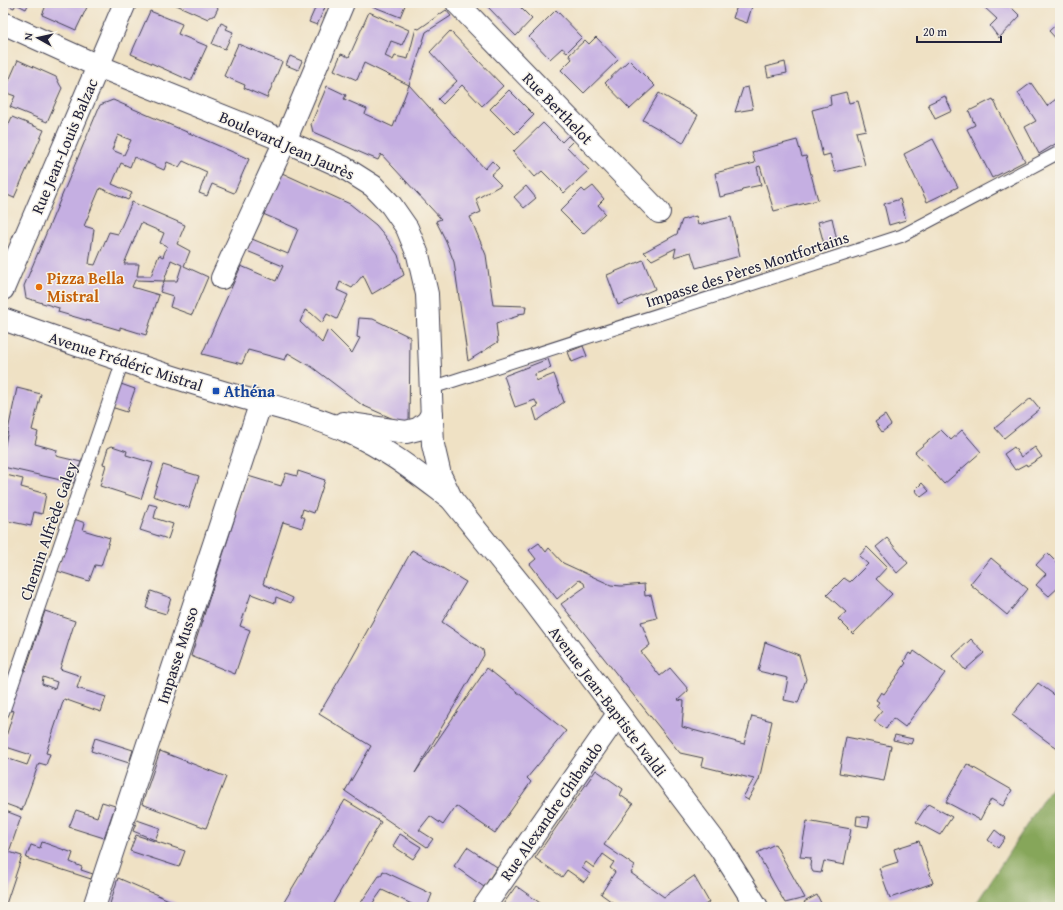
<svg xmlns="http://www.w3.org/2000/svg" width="1063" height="910" font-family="'Gentium Book Plus',serif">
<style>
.forest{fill:#86a65a;stroke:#54644a}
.building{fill:#c5afe2;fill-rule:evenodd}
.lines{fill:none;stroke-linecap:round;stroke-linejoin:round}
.lane-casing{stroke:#413f50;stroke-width:14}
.street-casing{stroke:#413f50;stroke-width:24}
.secondary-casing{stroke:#413f50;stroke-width:24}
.lane{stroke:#fff;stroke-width:12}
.street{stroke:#fff;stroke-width:22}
.secondary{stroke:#fff;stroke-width:22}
.food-dot{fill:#e8710a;stroke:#f7f3e8;stroke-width:1.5}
.transit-dot{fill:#1a4fb4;stroke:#f7f3e8;stroke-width:1.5}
.labels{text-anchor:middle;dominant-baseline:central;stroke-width:3;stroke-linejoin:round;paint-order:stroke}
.street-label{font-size:16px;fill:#22223b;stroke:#f7f3e8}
.food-label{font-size:16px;font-weight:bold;fill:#c56008;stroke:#f7f3e8;text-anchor:start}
.transit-label{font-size:16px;font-weight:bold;fill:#164399;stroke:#f7f3e8;text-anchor:start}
</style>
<rect width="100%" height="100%" fill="#f7f3e8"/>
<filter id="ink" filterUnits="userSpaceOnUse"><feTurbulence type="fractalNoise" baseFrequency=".025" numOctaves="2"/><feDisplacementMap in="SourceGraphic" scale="8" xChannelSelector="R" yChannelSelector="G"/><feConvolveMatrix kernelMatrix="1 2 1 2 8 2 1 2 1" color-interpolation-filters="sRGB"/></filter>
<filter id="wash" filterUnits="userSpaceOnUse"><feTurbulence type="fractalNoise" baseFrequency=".012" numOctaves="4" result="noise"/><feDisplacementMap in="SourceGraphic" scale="16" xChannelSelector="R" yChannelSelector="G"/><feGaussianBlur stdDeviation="0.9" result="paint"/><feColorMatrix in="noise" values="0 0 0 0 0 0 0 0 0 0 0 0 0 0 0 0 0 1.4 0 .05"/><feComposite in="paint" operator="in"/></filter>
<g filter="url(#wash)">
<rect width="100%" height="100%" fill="#efe1c4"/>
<polygon class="forest" points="1060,777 1060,907 974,907 1044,798"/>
<g id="blocks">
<g class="building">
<polygon points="3,3 29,3 26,9 16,4 14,8"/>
<polygon points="47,3 89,3 76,30 42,15"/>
<polygon points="172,3 215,3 218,8 214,16 209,17 208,19"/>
<polygon points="314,3 327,3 317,25 309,22 317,4"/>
<polygon points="373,3 406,3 400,17 372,6"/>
<polygon points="491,3 516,3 532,19 516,36 487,6"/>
<polygon points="738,3 753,3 747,23 733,18"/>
<polygon points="986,3 1013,3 1010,6 1020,16 999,38 990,26 997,19 983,6"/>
<polygon points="446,10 451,16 426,32 409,85 485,169 492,161 499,168 491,175 501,185 476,199 481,212 470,217 486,255 493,305 526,306 525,313 518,314 518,316 496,323 498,342 468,361 454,262 446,241 436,221 441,219 381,154 378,160 313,132 311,124 327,86 346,95 344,99 367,109 365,114 393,127 409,85 364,63 357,80 334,70 341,54 349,57 369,12 409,30 402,45 391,41 385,56 393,60 395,56 408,59 416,28 419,29"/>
<polygon points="556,10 582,37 567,52 562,48 550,59 529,37"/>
<polygon points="150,11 182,24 178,34 207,46 191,81 131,54"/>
<polygon points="1060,21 1060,43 1049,31"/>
<polygon points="221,23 228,26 226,29 233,32 225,49 212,44"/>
<polygon points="450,31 503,86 482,106 462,85 443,104 438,99 457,81 430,52"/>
<polygon points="596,37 618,60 584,93 561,70 572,59 569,55 585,40 589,44"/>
<polygon points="238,44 282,62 267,98 244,88 245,85 224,76"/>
<polygon points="290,56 302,61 298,70 286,65"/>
<polygon points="18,60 56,77 60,85 62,88 47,122 10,107 15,96 4,92"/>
<polygon points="629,60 655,86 630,109 605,83"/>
<polygon points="785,62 787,73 768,77 766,67"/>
<polygon points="1031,83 1047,106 1060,96 1060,141 1039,154 1025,127 1036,121 1018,93"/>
<polygon points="748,87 753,109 735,112 743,88"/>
<polygon points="509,90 534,115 515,134 490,109"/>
<polygon points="846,92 849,103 858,101 866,130 856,132 865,165 835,172 830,154 823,156 812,110 831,105 830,96"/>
<polygon points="659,93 698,115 683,143 643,120"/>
<polygon points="945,96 952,111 935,119 928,104"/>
<polygon points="993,99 1025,161 992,178 967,129 975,125 969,111"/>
<path d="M113,100L249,159L234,193L212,184L207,196L199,193L207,172L183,161L179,167L167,162L164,170L134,157L130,167L121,163L112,184L132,193L128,200L100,188L84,226L94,229L89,264L95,265L109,232L118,234L132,202L185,225L177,244L190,251L184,266L208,277L192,315L170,307L173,296L160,292L164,281H177L182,265L171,260L164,281L135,280L132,287L159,295L146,335L120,327V330L58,312L59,308L26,298L24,286L100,105ZM118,135L131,140L124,155L112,150ZM141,223L164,233L160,243L167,246L163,257L159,255L151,276H137L139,264H124Z"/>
<polygon points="12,117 44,130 14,198 3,193 3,136"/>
<polygon points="543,123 562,142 568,136 573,141 567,147 589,170 564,193 542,171 535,177 513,152"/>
<polygon points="933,139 958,187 927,202 904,154"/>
<polygon points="797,140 802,157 806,156 818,200 774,211 760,166 757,167 761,185 742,189 741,192 720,197 715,173 755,163 752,152"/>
<polygon points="282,173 350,204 376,225 386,237 398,255 404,275 372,294 363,275 352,288 340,282 337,290 348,295 337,319 327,314 322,323 311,313 305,310 300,322 322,343 328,329 352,353 360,338 357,337 359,318 373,319 410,337 409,426 362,405 312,367 288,353 285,360 248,350 242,364 202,354 241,266 276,281 283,266 247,251 252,239 288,254 298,229 263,214"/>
<polygon points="526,186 536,198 524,208 514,197"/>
<polygon points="593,186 604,199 598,205 605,213 583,234 560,211 582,189 585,192"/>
<polygon points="900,199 906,220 889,225 884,204"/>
<polygon points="696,216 698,225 731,217 740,256 696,268 691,252 674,257 676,248 652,260 644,252 677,234 682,220"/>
<polygon points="832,218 837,241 824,244 818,222"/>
<polygon points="643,260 655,289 618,305 607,275"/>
<polygon points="583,346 587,356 572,362 568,352"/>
<polygon points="548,359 551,368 535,374 536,381 554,374 564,402 537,421 533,408 538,406 535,400 515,407 504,376"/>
<polygon points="118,383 135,389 127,412 111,407"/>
<polygon points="17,388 41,394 32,430 38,432 35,444 57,450 56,456 81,462 74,483 3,467 3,454"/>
<polygon points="1031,398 1040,409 1004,438 995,428"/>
<polygon points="885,415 891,425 882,432 875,422"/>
<polygon points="941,430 951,440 962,430 981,452 944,484 915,452"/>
<polygon points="112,446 127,451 126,455 153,463 141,499 100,486 106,465 103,464 108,448"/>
<polygon points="1014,447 1021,457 1035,447 1042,457 1027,466 1026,464 1015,470 1004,454"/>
<polygon points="163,465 199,476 189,508 153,496"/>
<polygon points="298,471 325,480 314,513 303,509 301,516 305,518 302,528 283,522 263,584 293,598 291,603 276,597 275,603 251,594 240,626 250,630 235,674 191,656 248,476 281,486 286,473 297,476"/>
<polygon points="6,475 23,479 21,487 46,494 42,514 34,512 31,526 3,520 3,489"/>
<polygon points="922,483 929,491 921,497 915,490"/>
<polygon points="149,504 157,506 154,518 173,524 168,539 140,530"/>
<polygon points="74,519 85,523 83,530 110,538 101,566 95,565 89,581 57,571"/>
<polygon points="887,538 908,563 897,573 876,547"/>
<polygon points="539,543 546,552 549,548 563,563 611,585 621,586 644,584 645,596 651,595 657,618 641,622 650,645 641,652 660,676 670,668 688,689 688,691 678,700 684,701 682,727 744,744 752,716 772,721 759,780 748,800 743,797 754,779 701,766 703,758 680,753 634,696 561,604 585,587 584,583 579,580 557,599 530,564 536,559 529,550"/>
<polygon points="867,547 887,567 876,579 892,594 853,634 838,619 846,612 827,595 844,578 850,582 868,564 859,556"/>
<polygon points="412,550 466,582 442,622 483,650 484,655 415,773 487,668 566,731 527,778 531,782 495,833 456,806 443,825 430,816 419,830 433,839 427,847 345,791 371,746 319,714 351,660"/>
<polygon points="1047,553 1057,563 1060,559 1060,586 1049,596 1036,585 1046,574 1036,565"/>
<polygon points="991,558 1028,589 1007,615 970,584"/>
<polygon points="151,591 171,598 166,614 146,608"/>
<path d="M45,611L75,621L60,669L81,676L77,688L106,697L101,712L64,699L46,753L50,754L46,765L39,763L22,810L3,803V757L27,765L31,755L3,746L14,711L6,709L20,669L25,671ZM43,677L57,682L55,689L42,684Z"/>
<polygon points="971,639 984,653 965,670 953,656"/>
<polygon points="765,642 799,655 806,679 798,703 784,700 788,678 758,671"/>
<polygon points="914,651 945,673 905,727 893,718 886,729 874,721 882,711 876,706 879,702 876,700 881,692 884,694 906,663 904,661 909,653 912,655"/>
<polygon points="1038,683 1060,699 1060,751 1012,715"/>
<polygon points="895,735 913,739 911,744 893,740"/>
<polygon points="846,737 891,746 884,781 839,773"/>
<polygon points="95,738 133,750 129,763 91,751"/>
<polygon points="160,751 226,777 206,828 142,804"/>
<polygon points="967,764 1012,790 1003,806 991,799 980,820 946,802"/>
<polygon points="596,770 623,789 620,795 633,804 604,845 635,866 631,873 664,897 694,876 709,902 702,907 619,907 601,894 615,872 610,868 614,862 603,854 594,868 586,862 582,868 590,874 584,882 567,870 562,877 535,858"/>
<polygon points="345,800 381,822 331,907 281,907"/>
<polygon points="102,802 115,806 104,838 69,827 76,810 97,817"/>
<polygon points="928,804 952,817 940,835 916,822"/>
<polygon points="3,810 21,817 9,852 22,856 5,907 3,907"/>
<polygon points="857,816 870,817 868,827 856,825"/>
<polygon points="137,820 160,828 155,840 133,831"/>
<polygon points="807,821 851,829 844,865 824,861 821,873 813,872 810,866 811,858 800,857"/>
<polygon points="995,830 1005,838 998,848 988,840"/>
<polygon points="400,834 421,847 413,859 393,846"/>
<polygon points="136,835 185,851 179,867 130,851"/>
<polygon points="919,841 933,883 890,898 879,868 898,862 894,849"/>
<polygon points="42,842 73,853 70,862 82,867 81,870 93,874 91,879 26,858 31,845 40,848"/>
<polygon points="775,844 805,898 785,903 757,853"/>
<polygon points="467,847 497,867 484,887 454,866"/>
<polygon points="383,871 432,894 427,907 418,907 382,890 370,907 358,907 379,876 381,876"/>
<polygon points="118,878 176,903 174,907 109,907"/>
<polygon points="516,886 543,905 547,907 501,907"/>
<polygon points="817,895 823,907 807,907 804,902"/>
</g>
</g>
</g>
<g filter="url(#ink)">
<use href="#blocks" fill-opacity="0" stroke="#413f50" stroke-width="1"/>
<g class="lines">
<g class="lane-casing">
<g id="lane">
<polyline points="431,388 901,236 1060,152"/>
<polyline points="3,712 123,360"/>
</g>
</g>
<g class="street-casing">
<g id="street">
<polyline points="457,3 659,212"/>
<polyline points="222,278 285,141 343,3"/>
<polyline points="3,289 125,3"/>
<polyline points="94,907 261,402"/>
<polyline points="484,907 618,714"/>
</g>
</g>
<g class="secondary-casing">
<g id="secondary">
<polyline points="3,23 98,66 285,141 343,167 373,186 391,205 407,228 418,255 427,294 433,445 440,475 452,500 529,595 720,848 757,907"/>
<path d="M3,319C73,344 144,369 216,390C261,404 308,413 351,433C387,449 418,474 450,498"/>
<polyline points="343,423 406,432 418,429 427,422 432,414"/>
</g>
</g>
<use href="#lane" class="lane"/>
<use href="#street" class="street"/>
<use href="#secondary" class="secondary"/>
</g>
</g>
<circle class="food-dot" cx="39" cy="287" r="4"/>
<rect class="transit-dot" x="212" y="387" width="8" height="8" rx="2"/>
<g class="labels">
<g class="street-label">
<text transform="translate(558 108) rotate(46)">Rue Berthelot</text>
<text transform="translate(287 145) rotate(24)">Boulevard Jean Jaurès</text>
<text transform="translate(64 146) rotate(-67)">Rue Jean-Louis Balzac</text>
<text transform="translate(747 269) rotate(-18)">Impasse des Pères Montfortains</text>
<text transform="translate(126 361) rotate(18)">Avenue Frédéric Mistral</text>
<text transform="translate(48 531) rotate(-71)">Chemin Alfrède Galey</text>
<text transform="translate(177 655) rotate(-72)">Impasse Musso</text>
<text transform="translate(608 701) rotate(53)">Avenue Jean-Baptiste Ivaldi</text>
<text transform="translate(551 811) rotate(-55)">Rue Alexandre Ghibaudo</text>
</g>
<g class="food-label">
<text x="47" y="278">Pizza Bella<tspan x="47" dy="18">Mistral</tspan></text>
</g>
<g class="transit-label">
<text x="224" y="391">Athéna</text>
</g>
</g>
<rect width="1063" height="910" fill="none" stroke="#f7f3e8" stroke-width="16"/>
<g transform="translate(38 38) rotate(278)" stroke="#f7f3e8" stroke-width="3" paint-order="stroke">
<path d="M0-3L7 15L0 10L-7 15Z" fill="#22223b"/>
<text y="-6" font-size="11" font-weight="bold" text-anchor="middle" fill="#22223b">N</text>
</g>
<path d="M917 36v6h84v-6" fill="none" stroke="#22223b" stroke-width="2"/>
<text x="923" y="36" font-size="12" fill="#22223b" stroke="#f7f3e8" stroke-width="3" paint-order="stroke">20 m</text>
</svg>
